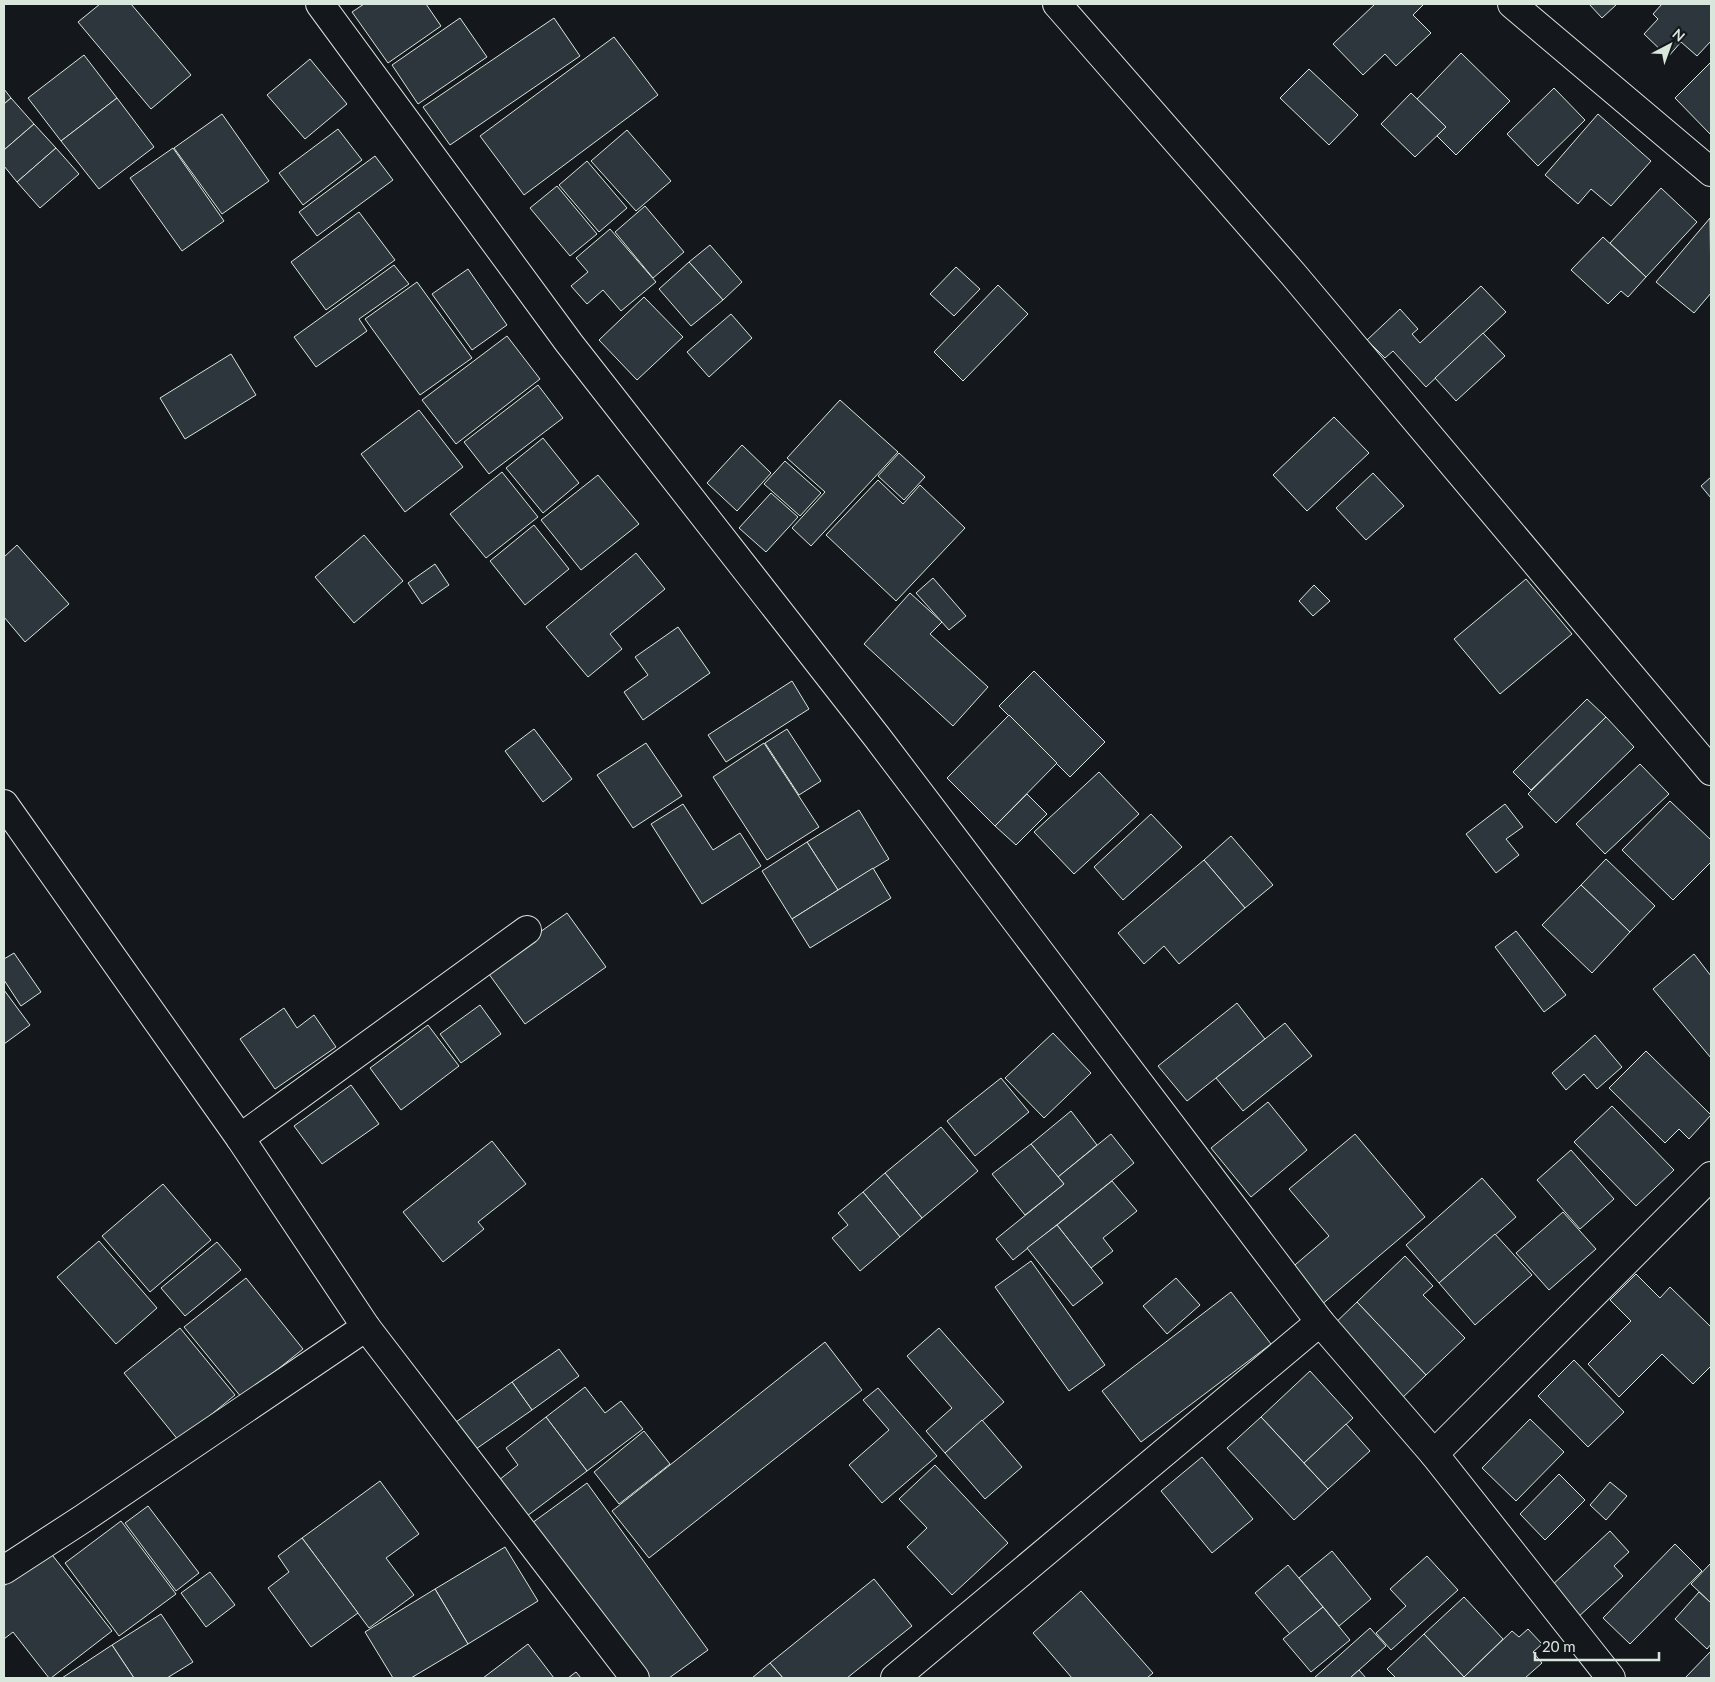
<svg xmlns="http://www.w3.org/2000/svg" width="1715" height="1682" font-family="Lato,sans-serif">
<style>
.building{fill:#2c363c;stroke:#d8e6dc}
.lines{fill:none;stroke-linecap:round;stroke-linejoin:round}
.minor-casing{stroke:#d8e6dc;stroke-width:30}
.minor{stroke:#14181c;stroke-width:28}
</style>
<rect width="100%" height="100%" fill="#14181c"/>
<g class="building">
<polygon points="100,4 131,4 191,75 151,109 78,22"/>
<polygon points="364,4 426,4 441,26 388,63 352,12"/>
<polygon points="1375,4 1424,4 1413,15 1431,33 1396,66 1385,54 1363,75 1333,44"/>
<polygon points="1589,4 1617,4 1602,18"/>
<polygon points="1662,4 1711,4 1711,41 1697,56 1681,42 1668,57 1644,34 1658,19 1653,14"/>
<polygon points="460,18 487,57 418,104 392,65"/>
<polygon points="554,18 580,56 450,145 423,107"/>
<polygon points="614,37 658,95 524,195 480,136"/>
<polygon points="1461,53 1510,101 1456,155 1437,136 1446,127 1417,99"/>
<polygon points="84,55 117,98 61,141 28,98"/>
<polygon points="310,59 347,104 305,139 267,95"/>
<polygon points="1711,62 1711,135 1675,98"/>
<polygon points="1309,69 1358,115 1329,145 1280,98"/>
<polygon points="1554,88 1585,120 1538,166 1507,134"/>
<polygon points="4,89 11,98 4,104"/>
<polygon points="1411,93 1446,127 1415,157 1381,124"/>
<polygon points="11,98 34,124 4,150 4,104"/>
<polygon points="117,98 154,147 99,189 61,141"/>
<polygon points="222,114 269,181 222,214 174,148"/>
<polygon points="1598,114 1651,161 1611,206 1591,189 1578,204 1545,175"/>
<polygon points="34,124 56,148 17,182 4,166 4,150"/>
<polygon points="338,129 362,160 303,205 279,173"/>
<polygon points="627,130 671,181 636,211 591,161"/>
<polygon points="56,148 79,174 40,208 17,182"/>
<polygon points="173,148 224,221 182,251 130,178"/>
<polygon points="375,156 393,180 317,236 299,212"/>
<polygon points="587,161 627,208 599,232 559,185"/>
<polygon points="557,186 597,234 570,256 530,208"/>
<polygon points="1661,188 1697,222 1646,277 1610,243"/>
<polygon points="645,206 684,252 653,278 615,232"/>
<polygon points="359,212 395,260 326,310 291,262"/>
<polygon points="1710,218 1711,293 1694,313 1656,282"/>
<polygon points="610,229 656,282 621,311 603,290 587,304 571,286 588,272 576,258"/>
<polygon points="1603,237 1646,277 1628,297 1621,291 1608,304 1571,270"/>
<polygon points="710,245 742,282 723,300 689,262"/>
<polygon points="689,262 723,300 691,326 659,289"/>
<polygon points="394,265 409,284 359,319 367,331 316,367 294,337"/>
<polygon points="956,267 980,289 954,316 930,294"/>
<polygon points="468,269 507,325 472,350 432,294"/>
<polygon points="417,282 472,358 420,395 365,319"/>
<polygon points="998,285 1028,314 963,381 934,352"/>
<polygon points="1481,286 1506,312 1426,387 1393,351 1385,358 1367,340 1400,309 1418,329 1412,334 1420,343"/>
<polygon points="644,297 683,337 637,380 599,340"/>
<polygon points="731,314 752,338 709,377 687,352"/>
<polygon points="1483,333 1505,356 1456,401 1435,378"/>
<polygon points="507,336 540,379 456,444 422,400"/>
<polygon points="231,354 256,395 185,439 160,398"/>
<polygon points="538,385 563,418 489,474 464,442"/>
<polygon points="840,400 898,452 811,546 792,528 825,492 787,458"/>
<polygon points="419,410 463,467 405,512 361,454"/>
<polygon points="1334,417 1369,453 1307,511 1273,475"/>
<polygon points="543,438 579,483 543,513 506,468"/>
<polygon points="742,445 771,473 737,511 707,483"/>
<polygon points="899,453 925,477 904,500 878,476"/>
<polygon points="785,461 821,493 800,516 764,484"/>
<polygon points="502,472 538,517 486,558 450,514"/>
<polygon points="1373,473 1404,506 1366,540 1336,508"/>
<polygon points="598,475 639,524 581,570 541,520"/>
<polygon points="1711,477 1711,498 1701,486"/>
<polygon points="878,480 903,504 920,485 965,528 896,601 826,535"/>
<polygon points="771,493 798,517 766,552 739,528"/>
<polygon points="534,525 569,569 525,605 490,561"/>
<polygon points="364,535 403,581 354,623 315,577"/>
<polygon points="17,545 69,604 25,642 4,617 4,557"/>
<polygon points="636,553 665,589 610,634 622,649 588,677 546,627"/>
<polygon points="435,564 449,585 422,604 408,583"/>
<polygon points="933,578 966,616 949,630 916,593"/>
<polygon points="1526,579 1572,634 1500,694 1454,639"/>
<polygon points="1314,585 1330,601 1313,616 1299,601"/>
<polygon points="910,593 942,622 930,634 988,687 953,726 864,644"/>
<polygon points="678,627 710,673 643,720 624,692 648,675 635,657"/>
<polygon points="1034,671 1105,742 1070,777 999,706"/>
<polygon points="792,681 809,709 726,762 708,735"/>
<polygon points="1587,699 1606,717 1531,790 1513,772"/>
<polygon points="1009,715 1057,763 995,826 947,778"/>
<polygon points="1606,717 1634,747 1556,823 1528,794"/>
<polygon points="534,729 572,779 543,802 505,751"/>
<polygon points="787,729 821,781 799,795 765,743"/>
<polygon points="646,743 682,796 633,828 597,775"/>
<polygon points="764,743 819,827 767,860 713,777"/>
<polygon points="1640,764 1669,794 1605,854 1576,824"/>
<polygon points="1099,772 1139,814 1074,874 1034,832"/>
<polygon points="1027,794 1047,814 1016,845 995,826"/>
<polygon points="1670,801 1711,840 1711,862 1673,900 1622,850"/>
<polygon points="683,804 713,850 740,833 761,866 702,904 651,824"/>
<polygon points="1505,804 1523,827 1506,839 1519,855 1496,873 1466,834"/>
<polygon points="859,810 889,859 838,890 807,842"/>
<polygon points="1151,814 1182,847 1123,900 1094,867"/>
<polygon points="1231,836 1273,885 1245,908 1204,860"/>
<polygon points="807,842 838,890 792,919 762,871"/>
<polygon points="1606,859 1655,906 1630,932 1581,885"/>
<polygon points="1204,860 1245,908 1179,964 1164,946 1144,964 1118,933"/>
<polygon points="873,868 891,898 810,948 792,919"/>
<polygon points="1581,885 1630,932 1592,973 1542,925"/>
<polygon points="567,913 606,967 525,1024 486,970"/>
<polygon points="1516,931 1566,995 1544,1012 1495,947"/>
<polygon points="14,953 41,992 21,1006 4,980 4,959"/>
<polygon points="1694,954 1711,976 1711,1058 1653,989"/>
<polygon points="4,990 30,1025 4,1044"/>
<polygon points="1237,1003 1265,1039 1187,1101 1158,1066"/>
<polygon points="480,1005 501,1034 461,1063 440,1034"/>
<polygon points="284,1008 297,1028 314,1015 336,1047 275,1089 240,1039"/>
<polygon points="1285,1023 1312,1056 1243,1111 1216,1078"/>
<polygon points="428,1025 459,1066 401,1110 370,1068"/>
<polygon points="1053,1033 1091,1073 1044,1118 1005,1078"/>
<polygon points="1595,1035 1622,1067 1597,1089 1584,1074 1566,1090 1552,1073"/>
<polygon points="1646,1051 1711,1115 1689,1139 1679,1129 1665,1143 1609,1088"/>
<polygon points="1001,1078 1029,1112 975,1156 947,1121"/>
<polygon points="351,1085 379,1124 322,1164 294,1126"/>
<polygon points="1268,1102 1307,1150 1251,1197 1211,1148"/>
<polygon points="1612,1106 1674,1170 1636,1206 1574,1142"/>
<polygon points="1071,1111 1097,1145 1058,1177 1031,1144"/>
<polygon points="941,1127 978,1171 922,1218 885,1173"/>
<polygon points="1111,1134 1134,1163 1013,1260 996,1239 1064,1184 1058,1177"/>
<polygon points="1355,1134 1425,1217 1320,1306 1289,1270 1329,1236 1289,1189"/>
<polygon points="492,1141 526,1184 478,1222 484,1229 443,1262 403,1212"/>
<polygon points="1031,1144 1064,1184 1025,1215 992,1174"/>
<polygon points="1571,1150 1614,1199 1580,1229 1537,1180"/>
<polygon points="885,1173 922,1218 900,1237 863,1192"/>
<polygon points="1482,1178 1516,1217 1439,1283 1406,1245"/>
<polygon points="1112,1181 1137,1211 1103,1238 1113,1251 1091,1268 1057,1225"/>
<polygon points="163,1184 211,1240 150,1292 102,1236"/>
<polygon points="863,1192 900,1237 860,1271 832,1238 848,1225 838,1213"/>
<polygon points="1563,1212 1596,1249 1549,1290 1516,1253"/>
<polygon points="1057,1225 1103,1283 1073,1306 1027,1248"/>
<polygon points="1495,1234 1532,1275 1475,1325 1439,1283"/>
<polygon points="99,1241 157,1308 116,1344 57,1277"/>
<polygon points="217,1242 241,1270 185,1316 161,1288"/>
<polygon points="1405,1256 1433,1286 1423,1295 1465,1338 1426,1375 1357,1302"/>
<polygon points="1031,1261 1105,1365 1069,1391 995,1287"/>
<polygon points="1636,1274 1660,1298 1670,1287 1711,1327 1711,1366 1693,1384 1662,1354 1619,1397 1588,1364 1631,1321 1610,1300"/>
<polygon points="246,1278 303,1349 242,1398 184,1327"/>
<polygon points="1176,1278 1200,1305 1167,1334 1143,1306"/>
<polygon points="1231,1292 1271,1344 1141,1442 1102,1391"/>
<polygon points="1357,1302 1426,1375 1399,1401 1330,1328"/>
<polygon points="180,1328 235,1395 179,1441 124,1373"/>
<polygon points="939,1328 1004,1402 945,1453 926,1431 952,1408 907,1356"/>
<polygon points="825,1342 862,1390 649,1558 612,1511"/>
<polygon points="559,1349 579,1376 532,1410 512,1382"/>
<polygon points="1574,1360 1624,1412 1588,1447 1538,1396"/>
<polygon points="1310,1371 1353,1418 1304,1463 1261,1417"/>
<polygon points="512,1382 532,1410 476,1449 456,1422"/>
<polygon points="585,1387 605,1413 621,1401 643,1429 587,1471 546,1417"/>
<polygon points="878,1388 937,1456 882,1503 849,1465 889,1430 863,1400"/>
<polygon points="546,1417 587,1471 527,1516 499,1480 518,1465 506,1448"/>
<polygon points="1261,1417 1328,1489 1294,1520 1227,1448"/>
<polygon points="1530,1419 1564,1452 1516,1501 1482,1468"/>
<polygon points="982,1420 1022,1467 985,1499 945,1453"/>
<polygon points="1346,1424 1370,1451 1328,1489 1304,1463"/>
<polygon points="644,1431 670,1464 619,1504 594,1472"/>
<polygon points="1202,1457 1253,1519 1212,1553 1161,1491"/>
<polygon points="935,1465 1008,1543 952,1595 907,1547 927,1528 899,1499"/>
<polygon points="1559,1474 1585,1500 1545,1540 1520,1514"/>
<polygon points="380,1481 419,1534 386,1558 414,1595 369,1628 302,1538"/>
<polygon points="1610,1482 1627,1496 1606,1520 1590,1505"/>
<polygon points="587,1483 708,1650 669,1678 645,1678 532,1523"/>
<polygon points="148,1506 199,1573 176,1591 125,1523"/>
<polygon points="121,1521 176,1594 119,1636 65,1563"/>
<polygon points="1610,1531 1629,1552 1614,1566 1623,1576 1577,1618 1549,1588"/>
<polygon points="302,1538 358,1613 311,1647 268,1588 289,1572 278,1556"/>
<polygon points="1675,1544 1702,1571 1630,1644 1603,1618"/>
<polygon points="505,1547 538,1601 468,1644 435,1589"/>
<polygon points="49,1551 112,1631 51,1678 49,1678 13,1632 4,1639 4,1586"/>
<polygon points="1332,1551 1371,1599 1339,1626 1299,1578"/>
<polygon points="1427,1556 1458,1590 1391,1650 1376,1633 1406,1606 1390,1589"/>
<polygon points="1711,1563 1711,1603 1691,1584"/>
<polygon points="1288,1565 1323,1607 1290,1634 1255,1593"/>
<polygon points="210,1572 235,1605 206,1627 181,1593"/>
<polygon points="874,1579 912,1626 847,1678 783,1678 770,1663"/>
<polygon points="435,1589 468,1644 411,1678 393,1678 365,1632"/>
<polygon points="1081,1591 1153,1673 1147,1678 1072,1678 1033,1633"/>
<polygon points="1699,1592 1711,1603 1711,1644 1707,1649 1675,1619"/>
<polygon points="1464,1597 1503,1639 1464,1677 1424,1634"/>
<polygon points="1323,1607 1350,1640 1311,1672 1283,1639"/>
<polygon points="161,1614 193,1662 167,1678 134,1678 112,1645"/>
<polygon points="1370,1628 1386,1646 1350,1678 1314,1678"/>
<polygon points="1528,1629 1542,1644 1533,1652 1542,1663 1525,1678 1465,1678 1464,1677 1512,1631 1519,1637"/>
<polygon points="1424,1634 1464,1677 1462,1678 1396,1678 1387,1669"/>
<polygon points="528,1644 554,1678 483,1678"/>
<polygon points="112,1645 134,1678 62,1678"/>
<polygon points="1711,1651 1711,1678 1685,1678"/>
<polygon points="770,1663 783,1678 752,1678"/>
<polygon points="1359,1670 1366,1678 1350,1678"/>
<polygon points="576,1672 581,1678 568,1678"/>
</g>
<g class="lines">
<g class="minor-casing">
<g id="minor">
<polyline points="320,4 569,343 877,737 1320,1322 1434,1454 1611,1678"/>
<polyline points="1057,4 1293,274 1711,771"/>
<polyline points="1512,4 1711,172"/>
<polyline points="4,804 240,1138 366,1327 635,1678"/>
<polyline points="240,1138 527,930"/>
<polyline points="1434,1454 1711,1176"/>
<polyline points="4,1570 84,1518 366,1327"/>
<polyline points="895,1678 1320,1322"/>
</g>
</g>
<use href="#minor" class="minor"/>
</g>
<rect width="1715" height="1682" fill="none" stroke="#d8e6dc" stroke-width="10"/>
<g transform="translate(1670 45) rotate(41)" stroke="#14181c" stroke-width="4" paint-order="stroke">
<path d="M0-4L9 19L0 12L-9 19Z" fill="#d8e6dc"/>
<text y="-8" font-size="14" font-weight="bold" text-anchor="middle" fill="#d8e6dc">N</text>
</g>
<path d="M1535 1652v8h124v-8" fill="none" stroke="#d8e6dc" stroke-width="2.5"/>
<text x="1542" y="1652" font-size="15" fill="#d8e6dc" stroke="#14181c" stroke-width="4" paint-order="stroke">20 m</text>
</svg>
